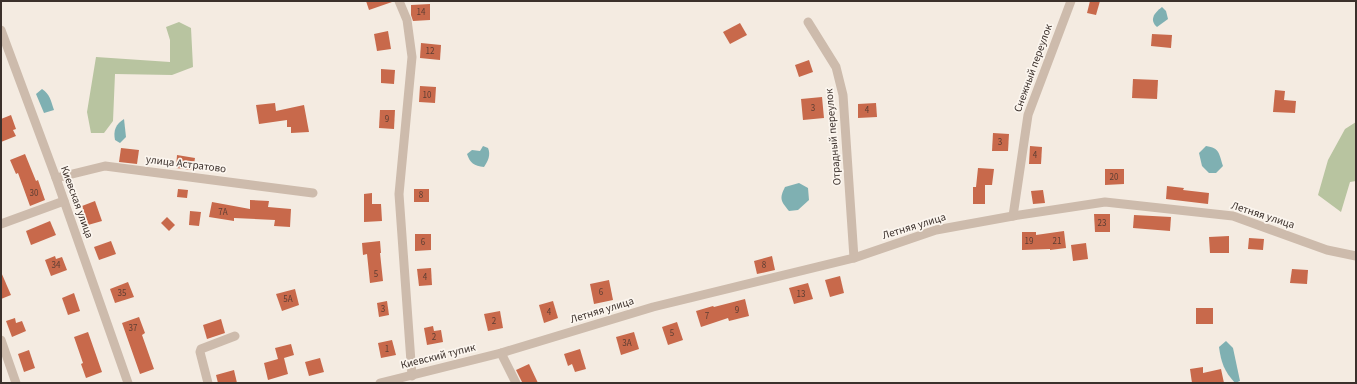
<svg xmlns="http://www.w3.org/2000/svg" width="1357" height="384" font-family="'Source Sans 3',sans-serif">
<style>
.green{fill:#b8c4a0}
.water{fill:#7fb0b2}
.building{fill:#c8694b}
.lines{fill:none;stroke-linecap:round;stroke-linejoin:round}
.street{stroke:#cdbbac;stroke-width:9}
.labels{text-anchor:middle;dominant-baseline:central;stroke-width:3.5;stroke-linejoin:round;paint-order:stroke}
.number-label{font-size:9px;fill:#5e3e33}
.street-label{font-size:11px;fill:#3b302b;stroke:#fbf5ee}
</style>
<rect width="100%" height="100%" fill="#f4ebe1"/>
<g class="green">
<polygon points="179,22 191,28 193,67 172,75 115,74 113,121 104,133 91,133 87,112 96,57 170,62 170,40 166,27"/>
<polygon points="1356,122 1356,181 1350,182 1341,212 1318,195 1328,160 1345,129"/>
</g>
<g class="water">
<path d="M1162,7L1166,11L1168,19L1157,27C1149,20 1154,13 1162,7Z"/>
<path d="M42,89C50,94 51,101 54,110L44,113L36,94Z"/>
<path d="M124,119L126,137L120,143L115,140C113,130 116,124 124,119Z"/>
<path d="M483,146L488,148C491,155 488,161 484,167C474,166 470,163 467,154L472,150L480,151Z"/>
<path d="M1206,146C1220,148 1219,154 1223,166L1216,173H1209L1202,166L1199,153Z"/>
<path d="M799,183L808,188L809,200L798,210L789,211C781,201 779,199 785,187Z"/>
<path d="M1226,341L1233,348L1240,381L1235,383C1224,371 1221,362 1219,347Z"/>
</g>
<g class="building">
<polygon points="366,1 392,1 392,2 369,10"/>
<polygon points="1090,1 1100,1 1096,15 1087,13"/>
<polygon points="430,4 430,20 413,21 411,15 411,5"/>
<polygon points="740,23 747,35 730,44 723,32"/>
<polygon points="388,31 391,49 377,51 374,34"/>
<polygon points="1152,34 1172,35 1171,48 1151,46"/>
<polygon points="421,43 441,45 440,60 420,58"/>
<polygon points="809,60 813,72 799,77 795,65"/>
<polygon points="381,69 395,70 394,84 381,83"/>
<polygon points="1133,79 1158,80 1157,99 1132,98"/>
<polygon points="420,86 436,87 435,103 419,102"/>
<polygon points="1275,90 1285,91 1284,100 1296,101 1295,113 1273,112"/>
<polygon points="822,97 824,118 803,120 801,99"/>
<polygon points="275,103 276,111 304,105 309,132 291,133 291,127 287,127 287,120 259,124 256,105"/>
<polygon points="876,103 877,117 858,118 858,104"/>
<polygon points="380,110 395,110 394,129 379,128"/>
<polygon points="11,115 16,129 13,130 16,136 1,142 1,119"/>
<polygon points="993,133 1009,134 1008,151 992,151"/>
<polygon points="1030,146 1042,147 1041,164 1029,164"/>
<polygon points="121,148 139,150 137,164 119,162"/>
<polygon points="25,154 36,181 38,180 45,200 30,206 18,173 16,174 10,160"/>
<polygon points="177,155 195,158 193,170 176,168"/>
<polygon points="978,168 994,169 992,185 985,185 985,204 973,204 973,187 976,187"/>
<polygon points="1105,169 1124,169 1124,184 1105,185"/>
<polygon points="1167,186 1184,188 1183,190 1209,193 1208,204 1166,199"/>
<polygon points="178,189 188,190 187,198 177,197"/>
<rect x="414" y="189" width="15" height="13"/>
<polygon points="1043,190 1045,203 1033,204 1031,191"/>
<polygon points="372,193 372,204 381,204 382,221 364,222 364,194"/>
<polygon points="250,200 269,201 268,207 291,209 290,227 274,226 275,220 234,218 234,221 209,217 212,202 250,209"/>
<polygon points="95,201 102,221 88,225 82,206"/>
<polygon points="190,211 201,212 199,226 189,225"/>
<polygon points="1094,214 1110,214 1110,232 1095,232"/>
<polygon points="1134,215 1171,217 1170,231 1133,228"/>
<polygon points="167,217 175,225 169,231 161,223"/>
<polygon points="50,221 56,235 31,245 26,231"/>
<polygon points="1064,231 1066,248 1050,250 1050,249 1022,250 1022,232 1036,232 1036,235"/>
<polygon points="415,234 431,234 431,250 415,251"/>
<polygon points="1229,236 1229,253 1210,253 1209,237"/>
<polygon points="1249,238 1264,239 1263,250 1248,249"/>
<polygon points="111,241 116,254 99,260 94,247"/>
<polygon points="380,241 381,253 380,253 383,281 370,283 367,254 363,255 362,243"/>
<polygon points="1086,243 1088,259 1073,261 1071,245"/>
<polygon points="55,256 56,259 62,257 67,270 51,276 45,260"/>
<polygon points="772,256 775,270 757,274 754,261"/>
<polygon points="431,268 432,285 419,286 417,269"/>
<polygon points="1292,269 1308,270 1307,284 1290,283"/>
<polygon points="1,272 11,295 1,299"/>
<polygon points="840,276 844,293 830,297 825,280"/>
<polygon points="609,280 613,300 594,304 590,284"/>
<polygon points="128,282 134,297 115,303 110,289"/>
<polygon points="808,283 813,299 794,304 789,288"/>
<polygon points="295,289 299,305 282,311 276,294"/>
<polygon points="74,293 80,311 68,315 62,298"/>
<polygon points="745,299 749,316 729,321 728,318 701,327 696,311 713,306 714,307"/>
<polygon points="387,301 389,315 379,317 377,303"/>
<polygon points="553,301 558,318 544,323 539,305"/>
<rect x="1196" y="308" width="17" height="16"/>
<polygon points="500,311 503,328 488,331 484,314"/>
<polygon points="139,317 145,333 142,335 154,369 140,374 122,323"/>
<polygon points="15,318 16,323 22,321 26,331 12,337 6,321"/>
<polygon points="221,319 225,333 207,339 203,325"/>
<polygon points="677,322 683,340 668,345 662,327"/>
<polygon points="433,326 434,331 441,330 443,342 427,345 424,328"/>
<polygon points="88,332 102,372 86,378 81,364 83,363 74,337"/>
<polygon points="634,332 639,349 621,355 616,337"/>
<polygon points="392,340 396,355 381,358 378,343"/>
<polygon points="291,344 294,355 284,358 288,374 268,380 264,363 278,359 275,348"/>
<polygon points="580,349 586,369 575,372 572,364 568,366 564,354"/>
<polygon points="29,350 35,368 24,372 18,354"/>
<polygon points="320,358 324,372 309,376 305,362"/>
<polygon points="529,364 538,383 522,382 516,370"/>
<polygon points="1203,367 1203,373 1221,369 1224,383 1192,383 1190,369"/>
<polygon points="234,370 237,383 218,383 216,375"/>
</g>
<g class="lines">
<g class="street">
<polyline points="399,1 407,20 412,57 399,194 412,376"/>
<polyline points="808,22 836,67 843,95 854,258"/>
<polyline points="1,30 56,178 128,383"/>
<polyline points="56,178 105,166 313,193"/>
<polyline points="1013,216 1028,115 1071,1"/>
<polyline points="1,224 64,201"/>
<polyline points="1,340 16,383"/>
<polyline points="501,353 516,383"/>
<polyline points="208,383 200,352 201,349 235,336"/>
<polyline points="380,383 501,353 653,307 854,258 936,230 1013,216 1105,202 1233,216 1327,250 1356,256"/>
</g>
</g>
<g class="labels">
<g class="number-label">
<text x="421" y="12">14</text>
<text x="430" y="51">12</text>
<text x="427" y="95">10</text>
<text x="813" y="108">3</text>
<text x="867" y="110">4</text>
<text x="387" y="119">9</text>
<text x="1000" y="142">3</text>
<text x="1035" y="155">4</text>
<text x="1114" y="177">20</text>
<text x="34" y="193">30</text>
<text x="421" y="195">8</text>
<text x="223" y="212">7А</text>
<text x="1102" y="223">23</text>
<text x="1029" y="241">19</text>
<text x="1057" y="241">21</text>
<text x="423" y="242">6</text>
<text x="56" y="265">34</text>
<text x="764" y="265">8</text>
<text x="376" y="274">5</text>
<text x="425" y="277">4</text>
<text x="601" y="292">6</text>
<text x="122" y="293">35</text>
<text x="801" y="294">13</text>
<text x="288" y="299">5А</text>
<text x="383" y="309">3</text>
<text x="737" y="310">9</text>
<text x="549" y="312">4</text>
<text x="707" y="316">7</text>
<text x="494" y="321">2</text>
<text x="133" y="328">37</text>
<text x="672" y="333">5</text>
<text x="434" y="337">2</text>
<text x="627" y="343">3А</text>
<text x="387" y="349">1</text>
</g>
<g class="street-label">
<text transform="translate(1033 68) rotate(-70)">Снежный переулок</text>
<text transform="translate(833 137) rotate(-95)">Отрадный переулок</text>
<text transform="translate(186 164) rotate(7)">улица Астратово</text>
<text transform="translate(77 202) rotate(70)">Киевская улица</text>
<text transform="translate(1263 215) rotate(18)">Летняя улица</text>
<text transform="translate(914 226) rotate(-17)">Летняя улица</text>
<text transform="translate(602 310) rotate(-17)">Летняя улица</text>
<text transform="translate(438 356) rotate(-14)">Киевский тупик</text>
</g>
</g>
<rect width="1357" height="384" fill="none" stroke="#3b302b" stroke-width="4"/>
</svg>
